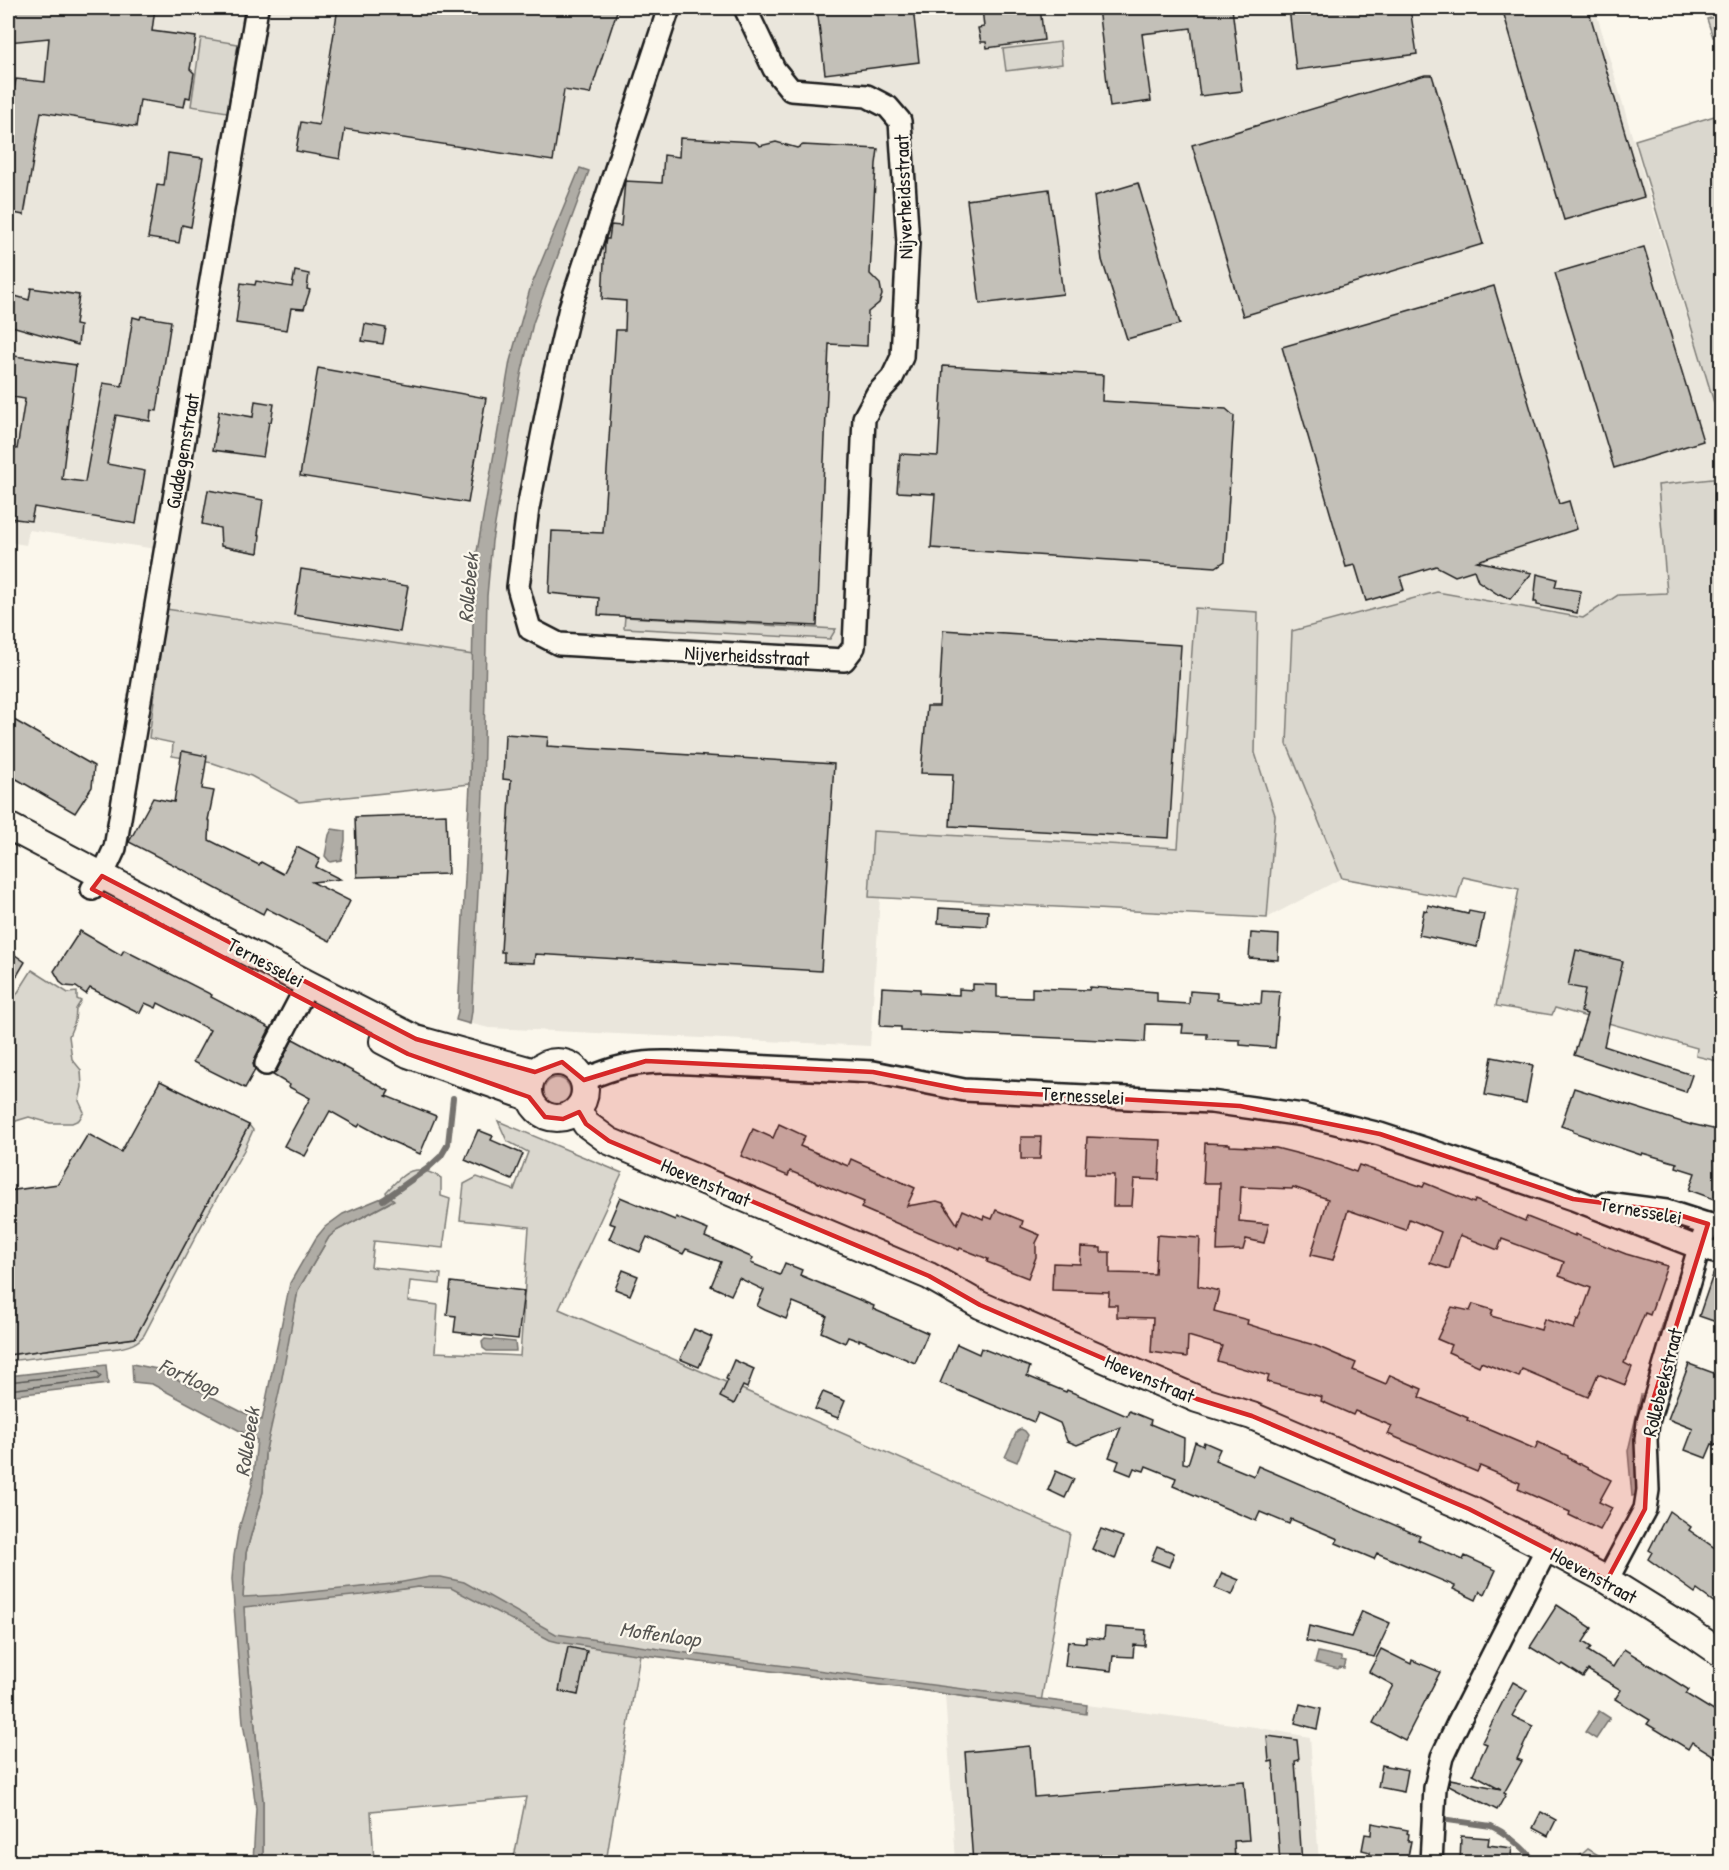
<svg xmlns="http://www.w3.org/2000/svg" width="1729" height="1870" font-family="'Patrick Hand',sans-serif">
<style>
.built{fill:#eae6dc}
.green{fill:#dad7ce;stroke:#7b7a75;stroke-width:1.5}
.water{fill:#afaca5;stroke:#74726e;stroke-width:1.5}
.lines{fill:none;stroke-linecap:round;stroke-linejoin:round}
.shore{stroke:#575653;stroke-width:1.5}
.stream{stroke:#74726e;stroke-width:6}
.building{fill:#c3c0b8;stroke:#1c1c1c;stroke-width:1.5}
.minor-casing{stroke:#1c1c1c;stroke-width:26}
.tertiary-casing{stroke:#1c1c1c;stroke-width:30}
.minor{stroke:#fbf7ec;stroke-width:21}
.tertiary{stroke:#fbf7ec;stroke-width:26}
.marked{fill:#d62828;fill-opacity:0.2;stroke:#d62828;stroke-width:4.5;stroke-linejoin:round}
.labels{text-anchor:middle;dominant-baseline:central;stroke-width:4.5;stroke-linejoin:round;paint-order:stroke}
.street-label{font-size:20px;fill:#1c1c1c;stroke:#fbf7ec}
.water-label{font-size:21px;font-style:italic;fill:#575653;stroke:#fbf7ec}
</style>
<rect width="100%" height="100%" fill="#fbf7ec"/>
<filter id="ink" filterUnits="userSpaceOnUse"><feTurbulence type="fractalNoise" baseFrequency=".0167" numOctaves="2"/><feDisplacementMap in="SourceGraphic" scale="12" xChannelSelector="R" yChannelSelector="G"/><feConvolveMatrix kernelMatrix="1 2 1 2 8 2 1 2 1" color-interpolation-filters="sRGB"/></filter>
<g filter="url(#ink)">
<g class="built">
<polygon points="8,8 1595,8 1654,212 1721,426 1721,478 1659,485 1673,593 1618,595 1583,618 1437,592 1287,744 1342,878 1267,918 880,898 870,1046 489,1028 456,1020 458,1011 463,933 470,784 472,655 166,609 176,552 29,530 26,545 8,542"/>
<polygon points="945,1694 1039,1708 1041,1699 1255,1727 1310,1737 1319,1862 956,1862"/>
</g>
<g class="green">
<polygon points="1721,15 1721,35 1713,37 1707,19"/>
<polygon points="201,38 238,44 227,112 191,106"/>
<polygon points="1060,42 1062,64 1006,71 1003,49"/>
<polygon points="1721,114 1722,114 1721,426 1635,140"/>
<polygon points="1721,478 1721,1062 1696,1056 1697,1048 1555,1008 1552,1015 1496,1006 1519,889 1463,877 1457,899 1342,878 1287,744 1292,631 1437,592 1583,618 1618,595 1667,593 1658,485"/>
<polygon points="1195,608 1258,612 1255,753 1275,815 1267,918 869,897 873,831 1178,848"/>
<polygon points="166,609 473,655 470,784 299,802 251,776 213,763 172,756 173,743 149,738"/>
<polygon points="625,617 836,629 830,639 624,628"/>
<polygon points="32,970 68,993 77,992 77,999 81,1001 76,1009 75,1021 69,1036 72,1059 81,1070 82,1087 79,1101 84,1112 79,1120 72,1123 50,1123 29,1117 16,1121 8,1131 8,1008"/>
<circle cx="557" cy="1091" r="13"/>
<path d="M498,1121L622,1173L559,1309L1070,1533L1040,1708L912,1689L640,1654L606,1862H513L526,1797L371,1811L374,1862H263V1801L246,1642L243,1597L246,1553L263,1492L265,1454L298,1290L329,1237L336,1231L389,1203L386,1192C406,1171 414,1162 441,1178V1196L450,1199L443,1248L374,1241L371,1267L441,1274L440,1284L410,1281L408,1301L438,1305L435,1352L520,1356L529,1227L460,1220L464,1184L477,1177L514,1190L528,1152L507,1141Z"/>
<path d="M249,1125L253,1130L244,1150L206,1217L144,1335C137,1344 129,1346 119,1348L8,1361V1355L135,1338Z"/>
<polygon points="1588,1849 1610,1862 1573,1862"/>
</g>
<g class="water">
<polygon points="580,168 589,171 533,323 521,375 492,541 487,596 483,793 472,1011 470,1024 456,1020 458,1011 470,784 474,569 510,361 530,289"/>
<polygon points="332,829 345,831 345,841 341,860 330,862 325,856 329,835"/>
<polygon points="389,1195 394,1200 336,1231 329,1237 298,1290 281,1383 265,1454 263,1492 246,1553 243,1597 280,1595 392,1584 430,1577 441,1577 464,1582 556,1634 708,1656 1087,1705 1086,1714 912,1689 629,1653 558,1642 550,1640 451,1588 418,1587 362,1595 244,1607 246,1642 263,1801 263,1862 253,1862 256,1809 251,1770 243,1723 232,1579 234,1556 238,1532 252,1485 257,1440 152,1384 133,1382 132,1364 157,1369 240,1411 262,1420 290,1283 316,1238 325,1227 343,1214"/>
<polygon points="485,1339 515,1342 516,1351 487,1351 483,1348 482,1342"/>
<polygon points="106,1365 108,1384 8,1396 8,1376"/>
<polygon points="1641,1395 1648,1397 1640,1494 1632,1496 1628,1451"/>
<polygon points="1021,1429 1025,1431 1028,1435 1017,1462 1005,1457 1017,1431"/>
<polygon points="1318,1652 1341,1657 1341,1660 1346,1661 1344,1668 1340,1667 1338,1669 1315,1663"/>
<polygon points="1599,1711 1610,1718 1596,1739 1585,1732"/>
</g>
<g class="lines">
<polyline class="shore" points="8,1382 97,1372 101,1376 98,1379 8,1390"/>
<g class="stream">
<polyline points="383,1200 428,1168 441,1156 448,1144 453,1098"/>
<polyline points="1661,1337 1677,1286"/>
<path d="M1448,1820L1491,1826C1508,1834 1523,1848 1536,1862"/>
</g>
</g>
<g class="building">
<polygon points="8,8 155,8 152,31 196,37 190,69 194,73 190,98 186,97 184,107 140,100 136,127 41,112 24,215 8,212 8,103 11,104 16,79 45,82 49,38 8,42"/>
<polygon points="338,8 618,8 590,94 564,90 553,161 345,129 340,159 296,151 301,122 319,125"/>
<polygon points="817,8 913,8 919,62 825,74"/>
<polygon points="982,8 1040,8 1044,40 987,48 986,42 981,42 978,28 984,27"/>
<polygon points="1098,8 1232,8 1242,91 1200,96 1191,28 1142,34 1151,101 1110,107"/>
<polygon points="1289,8 1410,8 1417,54 1296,70"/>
<polygon points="1502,8 1588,8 1644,197 1564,220"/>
<polygon points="1425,75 1432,75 1483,244 1243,316 1192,145"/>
<polygon points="680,138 755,142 760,146 776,142 797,148 803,145 878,149 876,164 870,274 880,284 882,295 879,303 868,312 867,346 829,344 817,626 598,615 599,598 549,593 552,531 603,533 616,330 625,330 626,301 602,299 605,244 606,239 609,239 611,225 621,226 625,181 662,183 664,155 679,157"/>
<polygon points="168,153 203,158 191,227 182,225 179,243 148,238 157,185 164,186"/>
<polygon points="1138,183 1180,324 1127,339 1102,260 1094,196"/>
<polygon points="1049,189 1063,294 980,304 967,200"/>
<polygon points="1644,247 1703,441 1614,468 1555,273"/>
<polygon points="295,271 309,274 307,289 310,290 304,309 291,308 287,330 236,323 241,283 255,285 256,281 292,287"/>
<polygon points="1494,286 1559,504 1569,501 1577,529 1477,561 1532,573 1510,599 1500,594 1499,595 1478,581 1474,570 1455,576 1436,566 1400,577 1404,590 1366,601 1355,565 1346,567 1282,347"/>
<polygon points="31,288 79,295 75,325 80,326 78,345 8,325 8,294 29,300"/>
<polygon points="141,316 171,321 157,411 151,410 150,421 116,415 107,464 145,471 136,524 34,507 31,521 8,518 8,448 17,449 25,399 8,396 8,355 76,365 62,479 85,482 103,383 122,386 133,317 140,319"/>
<polygon points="365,324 386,328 383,344 362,341"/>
<polygon points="943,366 1103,375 1102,401 1226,409 1234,416 1225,561 1216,567 931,548 935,494 897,492 900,454 938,456"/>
<polygon points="318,368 486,398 468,503 300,476"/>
<polygon points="255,401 274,404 271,422 269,422 263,457 213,450 219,411 253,417"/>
<polygon points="208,490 263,500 258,534 260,535 258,553 221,546 220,528 202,524"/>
<polygon points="301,569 408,586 400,632 294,615"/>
<polygon points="1537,574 1557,579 1555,587 1581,591 1577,613 1537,605 1537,602 1534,602"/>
<polygon points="943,630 1181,645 1169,838 950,826 953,774 921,773 927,706 939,706"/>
<polygon points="14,720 94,766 92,787 75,813 8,774 8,731"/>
<polygon points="505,734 548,737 547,746 834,764 821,971 535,954 534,963 504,962 504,952 501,952 511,780 503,779"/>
<polygon points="182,751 207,756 202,789 214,791 208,820 210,821 209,840 259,865 261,862 283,874 297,847 320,859 316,867 340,879 312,882 350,901 330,941 266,908 263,914 204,882 205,881 129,842 153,798 174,802"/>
<polygon points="446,814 448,874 357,877 355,817"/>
<polygon points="1428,905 1468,914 1469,911 1484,914 1477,947 1419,935 1424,910 1427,911"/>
<polygon points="939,908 988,911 987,926 938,923"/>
<polygon points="80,931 121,955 124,950 212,995 211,997 270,1028 255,1058 253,1064 255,1070 245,1088 193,1062 210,1030 158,1003 156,1008 145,1003 140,1013 90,988 86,994 76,987 65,986 61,983 54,971"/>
<polygon points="1251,933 1279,935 1278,960 1249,958"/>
<polygon points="8,950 25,962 8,991"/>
<polygon points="1576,950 1623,961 1604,1046 1692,1075 1686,1092 1574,1055 1587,1014 1581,1012 1585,989 1568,986"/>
<polygon points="973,984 997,985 997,997 1032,998 1032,988 1089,990 1090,987 1157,992 1157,1002 1189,1004 1190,991 1217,993 1217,1000 1261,1004 1262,991 1280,992 1275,1048 1240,1045 1240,1040 1207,1039 1207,1034 1182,1033 1183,1025 1146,1024 1145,1042 901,1031 901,1027 880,1026 882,987 920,989 920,993 959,995 959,989 973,990"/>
<polygon points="293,1039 389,1091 386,1096 436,1116 420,1154 389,1140 360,1124 358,1127 330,1111 305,1156 284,1146 310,1098 289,1087 290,1085 273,1075 277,1070"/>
<polygon points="1492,1057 1533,1065 1526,1103 1485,1095"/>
<polygon points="160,1081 249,1125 135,1338 8,1355 8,1191 58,1184 88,1134 121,1152"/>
<polygon points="1574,1088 1691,1125 1691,1124 1722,1131 1722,1202 1689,1190 1695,1173 1676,1167 1677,1163 1642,1153 1641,1155 1573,1132 1573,1130 1561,1126"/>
<polygon points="779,1124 805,1136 800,1146 848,1166 851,1159 915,1188 907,1206 937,1201 943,1203 957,1224 963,1210 983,1219 984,1216 992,1219 996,1210 1023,1221 1021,1227 1040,1235 1036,1243 1036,1257 1028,1278 987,1262 988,1259 960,1248 959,1250 861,1208 864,1202 790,1171 788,1176 741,1156 753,1129 773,1138"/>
<polygon points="478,1130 493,1136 491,1140 523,1154 512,1180 465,1160"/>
<polygon points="1021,1137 1041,1137 1040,1159 1021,1159"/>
<polygon points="1087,1137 1161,1140 1159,1180 1134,1179 1132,1206 1113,1206 1114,1175 1085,1174"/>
<polygon points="1205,1143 1230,1144 1230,1146 1276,1148 1323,1160 1356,1172 1359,1165 1423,1187 1425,1183 1474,1203 1475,1200 1525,1221 1527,1217 1575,1236 1575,1234 1626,1254 1667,1266 1650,1315 1645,1313 1624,1363 1632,1367 1625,1385 1598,1374 1588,1397 1522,1369 1519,1377 1481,1362 1479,1366 1448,1352 1451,1345 1437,1339 1452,1307 1470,1311 1473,1304 1493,1310 1491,1316 1541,1330 1544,1319 1574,1329 1577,1320 1579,1321 1591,1288 1559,1276 1564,1262 1502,1239 1498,1250 1460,1235 1449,1269 1430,1263 1441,1232 1409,1219 1406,1230 1348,1210 1333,1260 1311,1255 1328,1199 1293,1187 1292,1189 1241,1187 1239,1221 1269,1224 1264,1243 1246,1239 1243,1250 1217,1251 1220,1183 1203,1183"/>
<polygon points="620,1197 675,1220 676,1217 708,1230 705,1237 753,1258 751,1263 780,1275 785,1263 802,1270 800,1275 874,1306 873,1309 928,1333 915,1363 859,1339 859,1341 848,1337 845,1343 821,1332 827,1316 793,1302 786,1319 765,1310 757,1306 764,1290 739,1278 731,1295 711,1286 721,1262 686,1249 683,1254 647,1237 640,1252 609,1239 615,1225 609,1223"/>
<polygon points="1157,1235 1200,1238 1198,1286 1219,1291 1214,1311 1248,1320 1247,1324 1282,1335 1282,1336 1314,1345 1356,1363 1353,1370 1386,1384 1390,1375 1422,1389 1419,1397 1468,1418 1467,1420 1535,1449 1538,1442 1568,1456 1568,1458 1611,1480 1599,1502 1612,1508 1600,1530 1569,1515 1570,1512 1518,1489 1520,1483 1480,1466 1477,1472 1388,1434 1392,1426 1355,1411 1353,1415 1321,1401 1322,1397 1267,1382 1269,1376 1217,1361 1222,1346 1188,1336 1187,1357 1151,1352 1153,1318 1117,1317 1117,1305 1108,1305 1109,1292 1052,1290 1053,1263 1080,1264 1081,1247 1101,1248 1101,1252 1110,1252 1110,1273 1155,1274"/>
<polygon points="1716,1266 1722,1266 1722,1324 1699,1316"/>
<polygon points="623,1270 638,1276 630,1295 615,1289"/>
<polygon points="451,1282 524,1291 518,1339 454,1332 456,1316 447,1315"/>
<polygon points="694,1329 712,1337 699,1367 680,1359"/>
<polygon points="957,1344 979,1354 981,1348 1030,1367 1027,1376 1066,1392 1067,1390 1127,1416 1129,1411 1151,1420 1150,1424 1184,1438 1183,1463 1188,1464 1195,1442 1203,1446 1204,1442 1220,1449 1215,1460 1254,1476 1258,1466 1420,1536 1418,1540 1463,1560 1465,1556 1496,1570 1485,1594 1480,1591 1476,1600 1453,1589 1455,1586 1377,1553 1374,1559 1336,1543 1338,1539 1291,1519 1289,1524 1260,1512 1256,1521 1173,1486 1176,1478 1146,1466 1144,1471 1134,1468 1131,1475 1116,1469 1119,1461 1109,1457 1121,1427 1077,1445 1067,1441 1060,1423 1038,1413 1034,1422 940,1383"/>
<polygon points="734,1360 754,1369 747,1388 743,1386 734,1404 720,1397 728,1380 726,1379"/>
<polygon points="1689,1364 1722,1376 1722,1447 1712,1444 1706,1458 1685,1450 1693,1429 1668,1419"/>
<polygon points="823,1392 845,1401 838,1418 815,1409"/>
<polygon points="1056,1471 1074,1479 1065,1498 1048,1490"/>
<polygon points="1669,1511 1691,1527 1689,1530 1722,1553 1722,1608 1697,1590 1695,1593 1648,1559 1652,1552 1649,1550"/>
<polygon points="1101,1529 1123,1537 1115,1559 1092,1549"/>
<polygon points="1157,1546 1174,1553 1169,1567 1151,1560"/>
<polygon points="1222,1573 1239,1580 1232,1595 1215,1588"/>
<polygon points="1557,1605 1592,1628 1583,1642 1591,1647 1588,1651 1613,1667 1624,1649 1689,1690 1686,1694 1722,1716 1722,1761 1692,1742 1688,1749 1647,1724 1650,1720 1615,1699 1621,1690 1588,1670 1583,1677 1563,1664 1561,1666 1530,1647"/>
<polygon points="1362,1611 1390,1623 1374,1657 1306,1641 1309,1626 1351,1637"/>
<polygon points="1105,1627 1146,1630 1145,1646 1134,1645 1133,1657 1113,1656 1111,1671 1065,1666 1068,1641 1086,1643 1086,1637 1104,1639"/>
<polygon points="568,1647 587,1651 578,1695 559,1691"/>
<polygon points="1381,1649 1411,1664 1412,1660 1440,1672 1405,1740 1373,1723 1393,1685 1369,1672"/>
<polygon points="1513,1682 1527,1690 1512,1716 1533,1726 1517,1759 1522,1761 1504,1793 1506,1794 1497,1810 1449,1785 1450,1779 1501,1789 1473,1774 1487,1744 1482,1742"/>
<polygon points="1300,1704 1321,1709 1317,1729 1295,1723"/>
<polygon points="1267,1736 1297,1740 1299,1760 1295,1761 1302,1863 1280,1863 1273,1761 1269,1762"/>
<polygon points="1030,1746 1034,1797 1244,1781 1249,1840 1234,1841 1235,1863 973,1863 965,1752"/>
<polygon points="1382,1765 1408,1770 1404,1792 1378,1787"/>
<polygon points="1541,1812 1556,1820 1548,1836 1533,1828"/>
<polygon points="1372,1823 1408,1830 1407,1833 1409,1834 1408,1841 1411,1841 1408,1857 1401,1856 1400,1863 1372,1861 1373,1855 1370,1855 1370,1852 1362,1850 1365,1834 1371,1835"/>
<polygon points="1461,1836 1489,1838 1488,1845 1512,1848 1510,1863 1460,1863"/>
</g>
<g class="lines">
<g class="minor-casing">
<g id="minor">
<polyline points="669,8 570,308 552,385 528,508 518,587 530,629 559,644 844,660 854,647 864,418 877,394 892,378 902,357 908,243 900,121 888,107 867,96 791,90 774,69 745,8"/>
<polyline points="92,889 102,876 115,848 257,8"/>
<polyline points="266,1064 308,984"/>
<path d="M584,1080C614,1067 637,1061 669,1062L873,1072L964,1090L1211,1102L1303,1115L1380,1134L1459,1160L1573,1199L1699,1248L1722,1254"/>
<polyline points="1606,1203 1666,1211 1722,1229"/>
<polyline points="1607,1580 1645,1509 1648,1490 1646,1440 1648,1422 1699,1248 1708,1224"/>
<polyline points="1431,1862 1435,1788 1442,1757 1458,1723 1547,1548"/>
</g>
</g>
<g class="tertiary-casing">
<g id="tertiary">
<polyline points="8,826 308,984 416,1039 535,1072"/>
<polyline points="383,1041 408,1054 529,1097"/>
<circle cx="557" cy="1090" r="28"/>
<polyline points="578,1110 586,1124 609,1141 929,1276 980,1305 1197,1399 1252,1416 1469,1509 1547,1548 1607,1580 1686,1629 1722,1654"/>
</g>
</g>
<use href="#minor" class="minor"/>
<use href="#tertiary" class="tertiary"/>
</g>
</g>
<path class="marked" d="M102,876L416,1039L535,1072L562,1062L584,1080L646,1061L873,1072L964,1090L1240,1106L1380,1134L1573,1199L1666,1211L1708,1224L1650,1410L1645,1509L1607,1580L1469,1509L1252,1416L1197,1399L980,1305L929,1276L609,1141L586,1124L579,1112L563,1119L545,1117L529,1097L408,1054L92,889Z"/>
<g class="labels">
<g class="street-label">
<text transform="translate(903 197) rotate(-92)">Nijverheidsstraat</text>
<text transform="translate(182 451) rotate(-80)">Guddegemstraat</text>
<text transform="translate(747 655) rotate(3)">Nijverheidsstraat</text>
<text transform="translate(266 962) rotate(28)">Ternesselei</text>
<text transform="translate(1083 1095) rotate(3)">Ternesselei</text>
<text transform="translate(706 1182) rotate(23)">Hoevenstraat</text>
<text transform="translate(1641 1210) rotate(10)">Ternesselei</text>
<text transform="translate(1150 1378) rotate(23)">Hoevenstraat</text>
<text transform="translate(1662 1382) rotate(-76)">Rollebeekstraat</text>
<text transform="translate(1594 1575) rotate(29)">Hoevenstraat</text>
</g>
<g class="water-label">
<text transform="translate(468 588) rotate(-85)">Rollebeek</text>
<text transform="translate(189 1377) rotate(25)">Fortloop</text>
<text transform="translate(247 1442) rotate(-81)">Rollebeek</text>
<text transform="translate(660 1634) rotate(8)">Moffenloop</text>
</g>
</g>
<rect width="1729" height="1870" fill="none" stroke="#fbf7ec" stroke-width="30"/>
<rect x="15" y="15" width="1699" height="1840" fill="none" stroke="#1c1c1c" stroke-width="2" filter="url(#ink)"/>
</svg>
